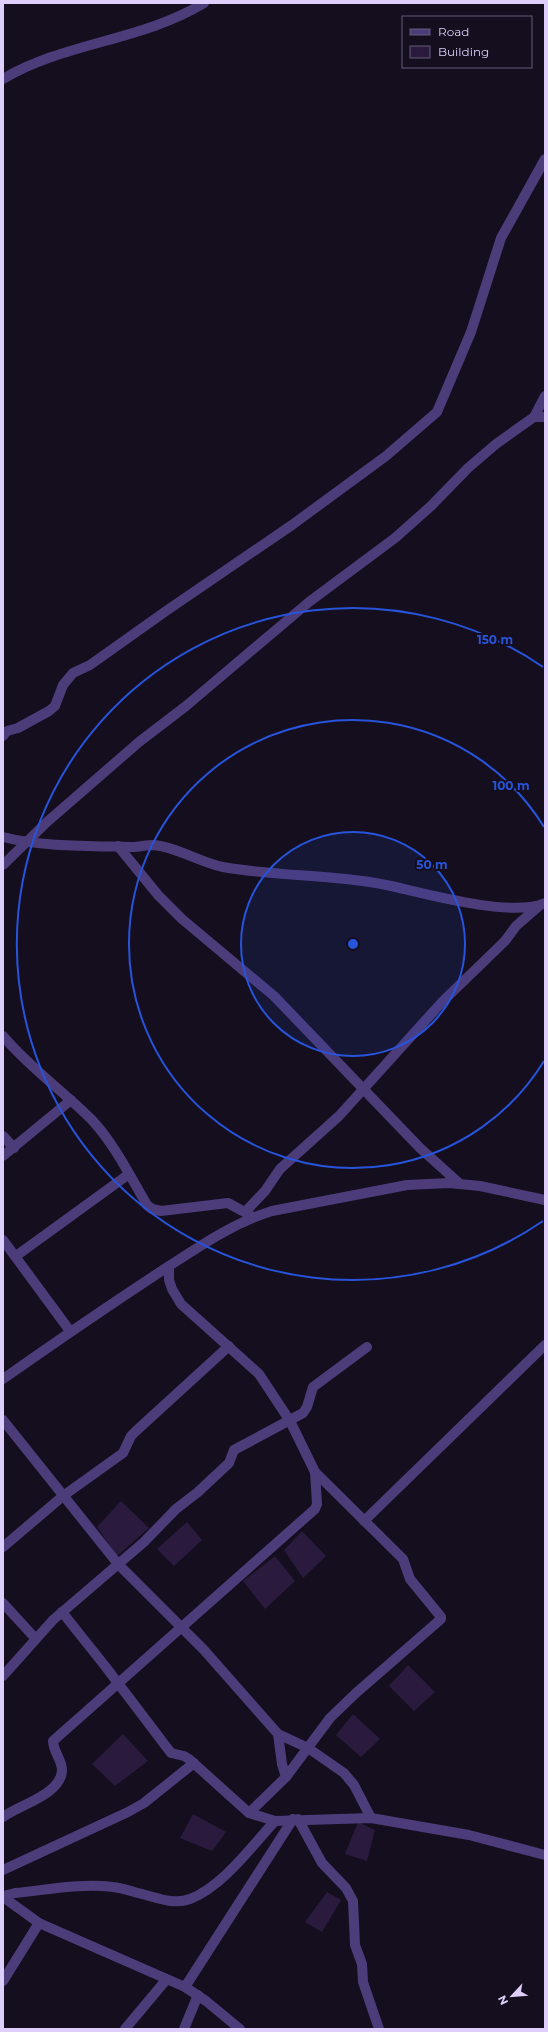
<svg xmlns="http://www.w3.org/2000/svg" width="548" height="2032" font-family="Montserrat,sans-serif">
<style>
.building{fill:#2a1b3e}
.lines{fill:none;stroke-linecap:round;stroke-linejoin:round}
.minor{stroke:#4d3c7a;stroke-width:10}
.ring{fill:none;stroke:#2754da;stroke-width:2}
.centre{fill:#2754da;stroke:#140e1e;stroke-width:2}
.ring-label{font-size:12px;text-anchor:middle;font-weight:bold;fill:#2754da;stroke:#140e1e;stroke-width:4;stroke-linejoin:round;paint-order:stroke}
</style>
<rect width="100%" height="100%" fill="#140e1e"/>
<g class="building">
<polygon points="121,1501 149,1528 117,1556 97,1527"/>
<polygon points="187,1522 202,1540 174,1566 157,1549"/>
<polygon points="302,1531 326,1556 303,1578 284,1550"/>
<polygon points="275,1556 295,1581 265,1609 243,1581"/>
<polygon points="408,1665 435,1692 414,1711 389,1686"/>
<polygon points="353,1714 380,1739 361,1757 336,1735"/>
<polygon points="123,1734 148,1761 115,1786 92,1764"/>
<polygon points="193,1814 226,1832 212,1851 180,1838"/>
<polygon points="358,1822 375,1830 367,1861 345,1854"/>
<polygon points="327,1892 341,1900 322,1932 305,1922"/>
</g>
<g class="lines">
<g class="minor">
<path d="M3,79C65,42 142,41 204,3"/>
<polyline points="534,417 545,396"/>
<polyline points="3,736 7,731 18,728 49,711 55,706 63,685 73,673 90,665 166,611 292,525 386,456 437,412 471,332 501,238 545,159"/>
<path d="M3,837C41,847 92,846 132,847C139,847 146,845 153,845C177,847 199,862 223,867C278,877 335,874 391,886C426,894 513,918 545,903"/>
<polyline points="118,846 158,895 182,919 274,996 420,1148 460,1184"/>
<polyline points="3,865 47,822 139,742 186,706 309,602 395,538 431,506 468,468 496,444 534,417 545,417"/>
<path d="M3,1036C29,1067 63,1091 92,1120C115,1145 130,1176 147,1205L152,1209L161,1211L228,1203L250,1215"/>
<polyline points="3,1136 14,1148"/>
<polyline points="3,1156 71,1100"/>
<polyline points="245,1212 265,1191 280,1169 339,1116 443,1001 505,941 516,926 539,906"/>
<polyline points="3,1240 70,1331"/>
<polyline points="16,1256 129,1174"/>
<polyline points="169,1267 169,1280 172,1289 181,1304 259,1374 290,1421 315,1472 403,1559 410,1579 441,1617 441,1619 356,1693 330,1718 286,1777 249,1813"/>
<path d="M3,1379C57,1341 111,1304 166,1268C200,1246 233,1223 272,1211L407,1185L449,1183L480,1186L545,1200"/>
<polyline points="3,1420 118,1564 204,1650 278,1734 308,1748 344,1773 354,1785 371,1818"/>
<polyline points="364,1521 545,1345"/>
<polyline points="3,1547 63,1496 123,1453 131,1436 136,1431 229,1346"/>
<polyline points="3,1603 35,1638"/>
<polyline points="62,1612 105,1666 171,1753 184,1756 189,1759 249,1813 275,1821 371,1818 469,1835 545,1855"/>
<polyline points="3,1676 53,1620 144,1542 176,1509 198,1492 229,1463 234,1450 303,1413 307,1407 313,1387 367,1347"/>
<polyline points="278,1734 282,1764 286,1777"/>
<path d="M3,1817C19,1805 62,1794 62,1770C62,1760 53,1751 53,1741L315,1509L317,1504L315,1472"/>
<polyline points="298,1819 322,1863 346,1888 353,1901 355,1945 362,1964 363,1982 379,2029"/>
<polyline points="3,1870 128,1812 144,1803 194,1763"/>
<path d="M3,1896L15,1893C47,1890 81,1883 113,1887C123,1888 133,1892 142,1894C158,1898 174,1905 190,1899C223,1886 251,1847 275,1821"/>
<polyline points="3,1897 39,1923 185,1987 206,2001 240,2029"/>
<polyline points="3,1981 39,1923"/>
<polyline points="185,1987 293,1819"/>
<polyline points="125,2029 166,1980"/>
<polyline points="184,2029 198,1995"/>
</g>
</g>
<circle cx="353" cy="944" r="112" fill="#2754da" fill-opacity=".12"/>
<g class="ring">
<circle cx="353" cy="944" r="112"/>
<path d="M544 1061A224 224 0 1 1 544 827"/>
<path d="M543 1221A336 336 0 1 1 543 667"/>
</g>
<circle cx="353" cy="944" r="6" class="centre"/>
<g class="ring-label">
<text x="495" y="644">150 m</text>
<text x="511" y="790">100 m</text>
<text x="432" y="869">50 m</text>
</g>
<rect width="548" height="2032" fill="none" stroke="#decefc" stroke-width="8"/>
<rect x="402" y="16" width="130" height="52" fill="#140e1e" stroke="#655b77"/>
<rect x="410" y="29" width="20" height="6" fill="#4d3c7a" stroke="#655b77"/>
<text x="438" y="36" font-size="12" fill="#decefc">Road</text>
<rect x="410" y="46" width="20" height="12" fill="#2a1b3e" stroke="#655b77"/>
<text x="438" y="56" font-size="12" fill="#decefc">Building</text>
<g transform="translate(512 1996) rotate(244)" stroke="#140e1e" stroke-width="3" paint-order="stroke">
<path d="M0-3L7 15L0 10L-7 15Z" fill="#decefc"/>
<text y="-6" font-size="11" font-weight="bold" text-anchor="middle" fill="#decefc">N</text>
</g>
</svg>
